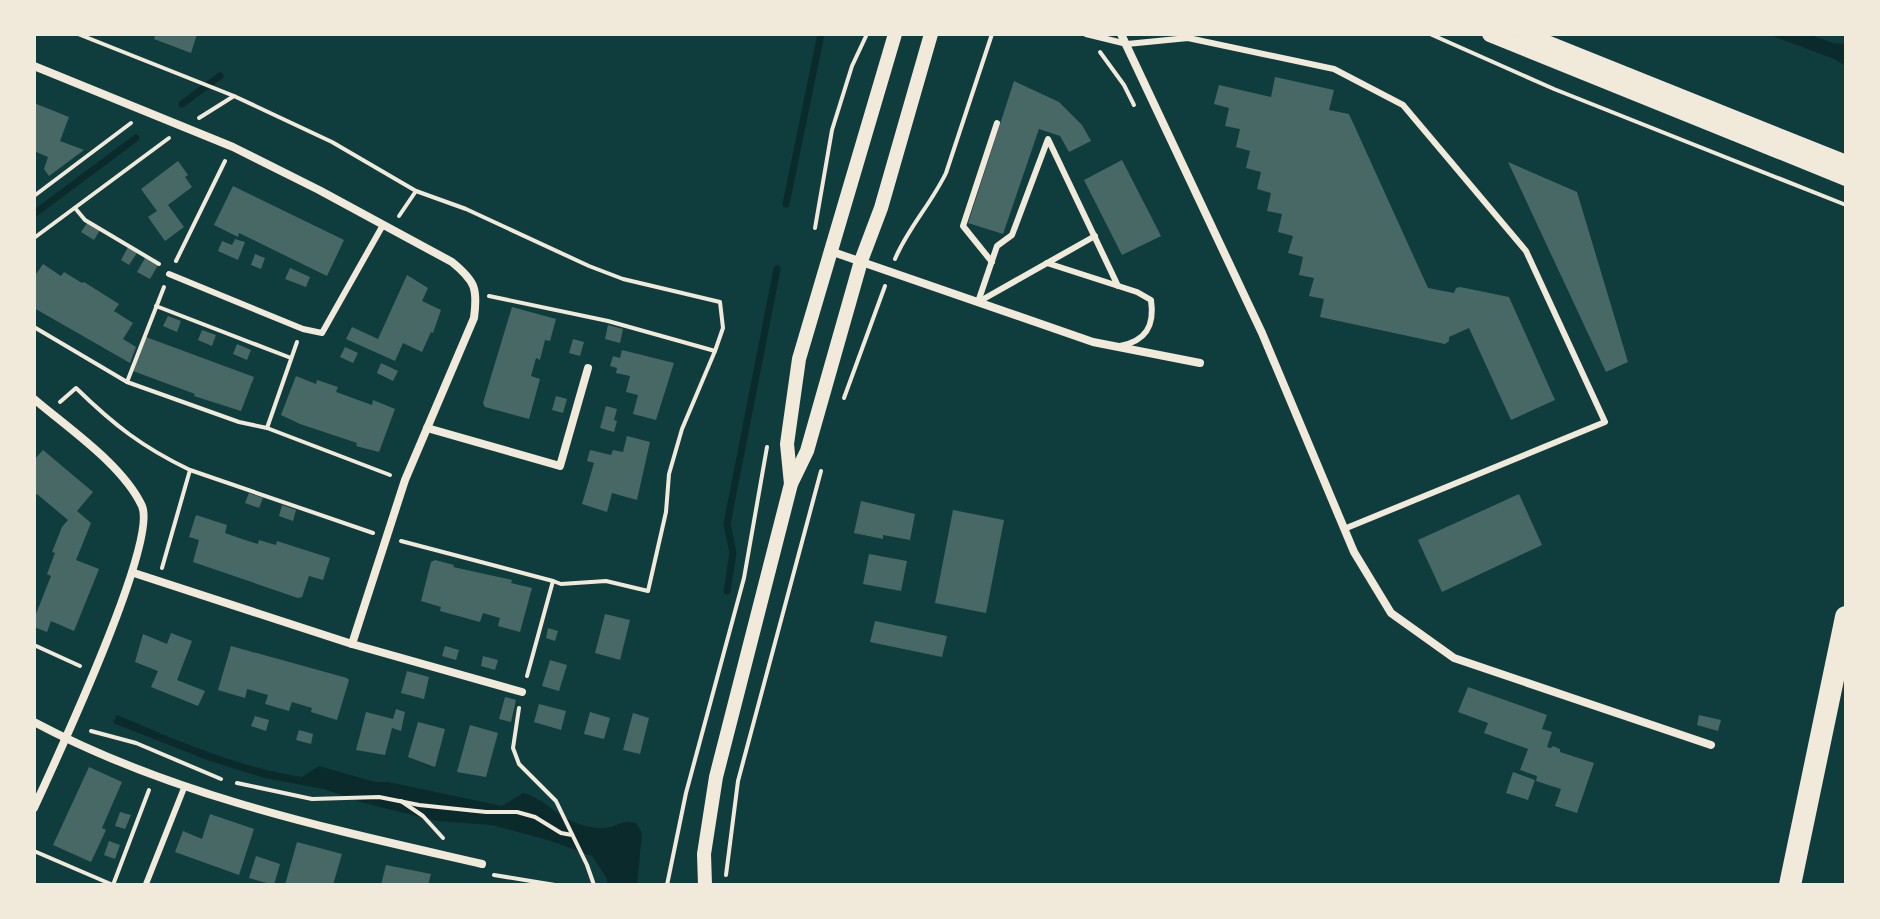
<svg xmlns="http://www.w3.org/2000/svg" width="1880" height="919" font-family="'Varela Round',sans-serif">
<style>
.water{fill:#0a2a2b}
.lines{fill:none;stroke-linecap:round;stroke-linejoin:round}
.stream{stroke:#0a2a2b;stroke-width:7}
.building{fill:#486865}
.path{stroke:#f1e9da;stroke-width:4}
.service{stroke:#f1e9da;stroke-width:6}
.minor{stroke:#f1e9da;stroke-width:8}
.tertiary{stroke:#f1e9da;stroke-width:14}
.secondary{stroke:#f1e9da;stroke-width:16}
.motorway{stroke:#f1e9da;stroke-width:22}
</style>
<rect width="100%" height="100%" fill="#0f3d3e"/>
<g class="water">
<polygon points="1767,34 1808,34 1833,43 1846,44 1846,66 1834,59"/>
<path d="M117,715C178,741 237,767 302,777L319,766L375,782H388L502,806L523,793C546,799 561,821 586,826C591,827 600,829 605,828C618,827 620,819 636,823L642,833L637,885H608L606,877L592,856L551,841L492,825L437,821L364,803L324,789L264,778L210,761L113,723Z"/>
</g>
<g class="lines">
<g class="stream">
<polyline points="182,104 220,76"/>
<polyline points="786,204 821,34"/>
<polyline points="34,214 136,138"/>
<polyline points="727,591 733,553 727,524 777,269"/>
</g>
</g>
<g class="building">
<polygon points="156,34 197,34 191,53 154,39"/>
<polygon points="1275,77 1334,90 1329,110 1349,114 1428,288 1454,293 1456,288 1460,287 1509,297 1555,400 1511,420 1469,328 1449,337 1449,341 1445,344 1320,317 1324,299 1309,296 1314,278 1299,275 1303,257 1288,253 1293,236 1278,232 1282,214 1267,211 1271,193 1257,189 1261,172 1246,168 1250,151 1236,147 1240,129 1225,126 1229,108 1214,104 1219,85 1271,97"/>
<polygon points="1014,81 1059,102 1082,125 1091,141 1069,152 1060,136 1039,129 1003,234 968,223"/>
<polygon points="34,103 69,117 60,141 84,150 49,176 44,169 48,157 34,151"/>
<polygon points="1122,160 1161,236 1122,255 1084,180"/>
<polygon points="178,161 188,175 185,177 192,187 168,205 184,227 165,241 148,217 157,211 141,189"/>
<polygon points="1508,162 1577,192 1628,362 1606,372"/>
<polygon points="233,186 344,240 327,276 239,233 238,237 214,225"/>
<polygon points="87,223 100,230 94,240 81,232"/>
<polygon points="235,239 245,242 238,260 218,251 222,241 232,245"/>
<polygon points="128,247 137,253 129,265 121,260"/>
<polygon points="255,254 265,258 261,269 251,265"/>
<polygon points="145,258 158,265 150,279 137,272"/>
<polygon points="43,264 61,276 64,272 82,283 84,282 119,304 114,311 133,323 123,339 136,347 130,363 34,308 34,277"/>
<polygon points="290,268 310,277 306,287 285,279"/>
<polygon points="407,275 428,288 422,301 441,310 433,333 431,332 422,352 403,343 395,361 346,339 352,327 378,339"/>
<polygon points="512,307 556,319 550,341 545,340 540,360 536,358 531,376 540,379 529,419 485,407 483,403"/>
<polygon points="168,316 181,321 177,332 163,326"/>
<polygon points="608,325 623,329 620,343 605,339"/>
<polygon points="202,330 216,335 212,346 198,340"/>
<polygon points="146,337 254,377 241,411 194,396 195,394 133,371"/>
<polygon points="573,339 584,342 580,356 569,353"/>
<polygon points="237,344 251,350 247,360 233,354"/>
<polygon points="345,347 358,353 353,363 340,357"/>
<polygon points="622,350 674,363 656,420 633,414 638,395 626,392 630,376 616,373 617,368 610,366 613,356 620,358"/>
<polygon points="381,363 398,371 393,381 377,373"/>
<polygon points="296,376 316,384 317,380 338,387 336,392 372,405 373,400 395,409 379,452 356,446 357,443 300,424 281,415"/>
<polygon points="556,396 567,399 563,413 552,410"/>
<polygon points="606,406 617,409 614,420 617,421 614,432 600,428"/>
<polygon points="627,436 650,442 637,500 612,493 607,512 582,504 594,463 587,461 590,450 611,455 613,450 623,452"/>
<polygon points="43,450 93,492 77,511 91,523 76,560 99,569 74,631 51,621 47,632 34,627 34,613 36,614 51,576 47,574 55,553 52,552 62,527 68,520 37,494 34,497 34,460"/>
<polygon points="249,493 263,498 259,508 245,503"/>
<polygon points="1519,494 1542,545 1442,592 1418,540"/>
<polygon points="861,501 915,514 910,540 883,535 883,539 854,533"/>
<polygon points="282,505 296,510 293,521 279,516"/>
<polygon points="953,510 1004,520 986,613 935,603"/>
<polygon points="196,515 227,525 225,533 242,539 258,544 259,540 276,545 277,541 330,558 323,580 309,576 302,597 298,598 193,562 199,540 189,537"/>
<polygon points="869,554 907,561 901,591 863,584"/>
<polygon points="435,560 454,565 453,567 512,580 511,583 532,588 520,632 498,626 500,618 483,613 480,622 440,611 441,607 421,601 431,562"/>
<polygon points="605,614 630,620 620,660 595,653"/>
<polygon points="875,621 947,636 942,657 870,642"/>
<polygon points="548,628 558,631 555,641 546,638"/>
<polygon points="171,633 192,641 177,680 205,691 198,706 151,687 158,671 135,662 143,634 167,644"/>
<polygon points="231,646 347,678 349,680 337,720 311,712 312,708 292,702 289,711 265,704 268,695 247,689 245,698 218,690"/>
<polygon points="445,646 459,650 456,660 442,656"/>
<polygon points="483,656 498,660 495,670 481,666"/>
<polygon points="550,660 567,665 559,691 542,686"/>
<polygon points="407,671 429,677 424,699 401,693"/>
<polygon points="1468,687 1547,715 1542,729 1552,732 1547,747 1551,748 1553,746 1560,749 1560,752 1594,763 1577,813 1555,806 1561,789 1536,781 1537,776 1520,770 1528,749 1484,733 1488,723 1458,712"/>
<polygon points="505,697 516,700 511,722 499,719"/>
<polygon points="539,704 566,711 561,730 534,722"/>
<polygon points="396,709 405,712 401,731 392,728 385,755 356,750 366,712 393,719"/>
<polygon points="590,712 610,718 604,739 584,734"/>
<polygon points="633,713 649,718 640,754 623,750"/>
<polygon points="1699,715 1721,720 1718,731 1697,725"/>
<polygon points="255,716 269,720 266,731 251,726"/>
<polygon points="418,722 445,729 435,767 408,757"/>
<polygon points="470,725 498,733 486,777 457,772"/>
<polygon points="299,730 313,734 311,744 296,740"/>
<polygon points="89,767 122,782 102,828 106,830 91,862 53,845"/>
<polygon points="1513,772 1535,780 1528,800 1506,793"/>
<polygon points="120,812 131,815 125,829 115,826"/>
<polygon points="210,814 254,829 239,875 175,852 183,831 202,839"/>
<polygon points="109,841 120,845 115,859 104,855"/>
<polygon points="297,842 342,854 333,885 285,885"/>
<polygon points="256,856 280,864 274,885 249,878"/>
<polygon points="386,865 431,874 428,885 381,885"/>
</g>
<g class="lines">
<g class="path">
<polyline points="78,34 234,96 332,142 416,191 466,209 589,266 623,279 720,302 723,328 715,351"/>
<polyline points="1430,34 1554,89 1846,205"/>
<polyline points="1100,52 1124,85 1134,105"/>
<polyline points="199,118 234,96"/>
<polyline points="34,196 131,123"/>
<polyline points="75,208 85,220 159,264"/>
<polyline points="399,216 416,191"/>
<polyline points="815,228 832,130 852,66 867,34"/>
<polyline points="34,238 169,138"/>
<path d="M895,259C908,228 931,204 946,173L992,34"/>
<polyline points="176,261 225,161"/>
<polyline points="489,296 608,321 715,351 682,429 669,474 666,512 648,591 606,581 561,584 553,581"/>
<polyline points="156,306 291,358"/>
<polyline points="34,327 127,382 239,422 267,428"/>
<polyline points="297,342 267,428 390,475"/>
<polyline points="127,382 164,287"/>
<polyline points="844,398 885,286"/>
<path d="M60,402L76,388C114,425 142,447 190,470"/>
<polyline points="401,541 553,581 527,676"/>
<polyline points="162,568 190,470 373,533"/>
<polyline points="34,645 80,666"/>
<polyline points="519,708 513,748 519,764 556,801 587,865 594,885"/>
<polyline points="91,731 136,743 221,779"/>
<polyline points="237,783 312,799 379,797 419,805 486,812 517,812 535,817 561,833 572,835"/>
<polyline points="401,801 423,816 443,838"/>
<polyline points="34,851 113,885"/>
<polyline points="494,875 555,885"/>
<polyline points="726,875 738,781 821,471"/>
<polyline points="113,885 149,790"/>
<polyline points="667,885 686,793 744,578 767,447"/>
</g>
<g class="service">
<polyline points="1086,34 1127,44 1188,38 1334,69 1403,105 1526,251 1605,422 1344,529"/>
<polyline points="992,262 963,226 997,123"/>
<path d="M1047,263L1137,292L1151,300C1155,326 1146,341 1120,346"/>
<polyline points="169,274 303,329 322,333 383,225"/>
<polyline points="980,301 1095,236"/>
<polyline points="978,302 997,246 1012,235 1048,139 1118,286"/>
<polyline points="146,884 184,788"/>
</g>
<g class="minor">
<polyline points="1121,34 1262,333 1354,552 1391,613 1454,658 1711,745"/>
<path d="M34,66L233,147L319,190L452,262C475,281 478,288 474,318L405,480L352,644"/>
<polyline points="830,251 1093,342 1200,363"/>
<path d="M34,399C68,428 123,465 142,506C158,543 55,762 34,808"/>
<polyline points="427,428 560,466 588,368"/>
<polyline points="134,573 352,644 522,692"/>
<path d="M34,722C173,796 330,829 482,864"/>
</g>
<g class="tertiary">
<polyline points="791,484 787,444 799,359 895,34"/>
<polyline points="705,885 704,854 716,777 791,484 807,451 861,261 881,208 931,34"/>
</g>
<g class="secondary">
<polyline points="1490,34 1846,178"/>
<polyline points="1524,34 1846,163"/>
</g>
<polyline class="motorway" points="1790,885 1846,617"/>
</g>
<rect width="1880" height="919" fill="none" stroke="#f1e9da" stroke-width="72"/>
</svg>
